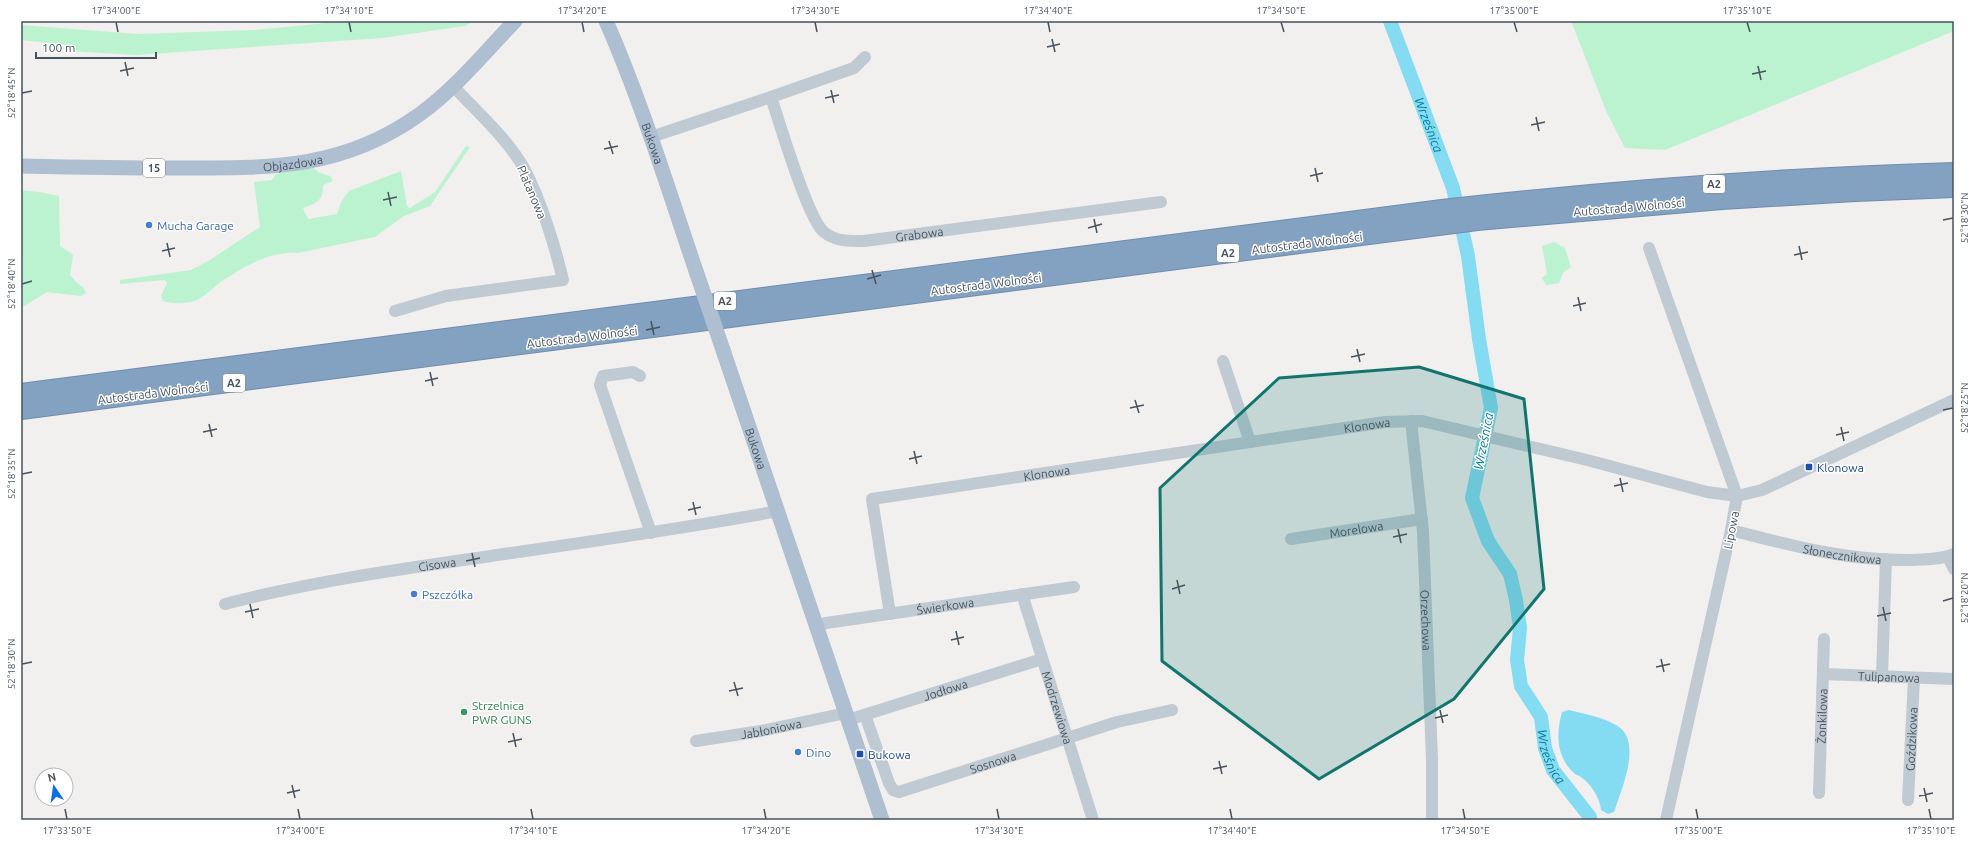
<svg xmlns="http://www.w3.org/2000/svg" width="1975" height="841" font-family="Ubuntu,sans-serif">
<style>
.green{fill:#bbf3d0}
.water{fill:#84dcf3}
.lines{fill:none;stroke-linecap:round;stroke-linejoin:round}
.river{stroke:#84dcf3;stroke-width:14}
.highway-casing{stroke:#6f8dae;stroke-width:20}
.minor{stroke:#bfcad2;stroke-width:12}
.major{stroke:#adbfd0;stroke-width:15}
.highway{stroke:#83a2c2;stroke-width:18}
.major-bridge{stroke:#adbfd0;stroke-width:15}
.marked{fill:#0f766e;fill-opacity:0.2;stroke:#0f766e;stroke-width:3;stroke-linejoin:round}
.ticks{fill:none;stroke:#46535e;stroke-width:1.5}
.shop-dot{fill:#3f7fe0;stroke:#fff;stroke-width:1.5}
.transit-dot{fill:#1a4fb4;stroke:#fff;stroke-width:1.5}
.leisure-dot{fill:#2e9e5b;stroke:#fff;stroke-width:1.5}
.labels{text-anchor:middle;dominant-baseline:central;stroke-width:3;stroke-linejoin:round;paint-order:stroke}
.shield{fill:#fff;stroke:#7e878e;stroke-width:1}
.shield-label{font-size:11px;font-weight:bold;fill:#46535e}
.street-label{font-size:12px;fill:#46535e;stroke:#fff}
.shop-label{font-size:12px;fill:#366cbe;stroke:#fff;text-anchor:start}
.transit-label{font-size:12px;fill:#164399;stroke:#fff;text-anchor:start}
.leisure-label{font-size:12px;fill:#27864d;stroke:#fff;text-anchor:start}
.water-label{font-size:13px;font-style:italic;fill:#037d9d;stroke:#fff}
.neatline{fill:none;stroke:#46535e;stroke-width:1.5}
.ticks-label{font-size:10px;text-anchor:middle;fill:#46535e}
</style>
<rect width="100%" height="100%" fill="#f2efef"/>
<g class="green">
<polygon points="347,21 474,21 465,26 382,38 135,55 68,51 67,45 21,40 21,25 138,34 254,30"/>
<polygon points="1571,21 1954,21 1954,31 1665,150 1625,148 1607,113"/>
<path d="M466,146L470,147L430,206L404,216L375,237L298,253C270,250 242,268 219,283C212,289 205,296 197,300C187,304 173,304 163,301L161,296L167,283L165,280L120,284V280L191,270L208,261L260,227L254,182L272,180L276,174L314,168L318,172L330,176L333,181L323,185C323,201 317,203 303,208L308,219L337,214L341,202L349,191L401,171L407,206L410,208L435,192Z"/>
<polygon points="21,190 39,192 59,196 60,246 73,255 70,275 77,283 83,287 86,293 81,296 47,292 21,308"/>
<polygon points="1554,242 1565,248 1571,267 1563,273 1559,283 1546,285 1542,278 1547,274 1542,246"/>
</g>
<path class="water" d="M1569,710C1585,714 1602,717 1616,725C1644,740 1621,790 1614,812L1608,814L1601,810C1600,798 1591,784 1581,777C1578,775 1575,775 1573,772C1556,756 1556,733 1562,712Z"/>
<g class="lines">
<path class="river" id="s1" d="M1390,21L1453,188L1468,256L1479,339L1491,408L1472,498L1488,541L1510,574L1516,600L1520,628L1517,660L1521,686L1541,717L1545,748L1553,770L1590,817V820"/>
<g class="highway-casing">
<g id="highway">
<path d="M21,393L1442,209C1612,190 1782,177 1954,172"/>
<polyline points="21,410 1477,221 1722,200 1855,192 1954,188"/>
</g>
</g>
<g class="minor">
<polyline points="771,97 854,68 865,57"/>
<path id="s2" d="M651,137L771,97C779,121 808,220 824,232C836,242 849,241 864,241L1161,202"/>
<polyline points="1649,248 1737,496 1731,530 1666,820"/>
<path d="M395,311L446,296L563,280C555,246 541,201 525,170C508,139 478,113 454,87"/>
<polyline points="1223,361 1250,442"/>
<polyline points="640,376 633,372 603,376 600,385 651,533"/>
<path id="s3" d="M1411,421L1423,532L1432,759V820"/>
<path id="s4" d="M1731,530C1793,546 1847,561 1912,560C1926,559 1941,560 1954,554"/>
<path id="s5" d="M1291,539L1422,519"/>
<polyline points="1948,557 1954,569"/>
<path id="s6" d="M1022,594L1093,820"/>
<path id="s7" d="M225,604C316,580 410,568 504,554C595,541 687,528 778,511"/>
<path id="s8" d="M890,614L872,499L1284,437L1385,422L1422,421L1587,460L1707,492L1737,496L1762,490L1954,400"/>
<path id="s9" d="M817,626L826,623L1074,587"/>
<path id="s10" d="M1823,674L1954,679"/>
<polyline points="1882,676 1886,559"/>
<path id="s11" d="M865,715L889,783L893,790L899,792L1117,722L1172,710"/>
<path id="s12" d="M848,720L1042,659"/>
<path id="s13" d="M696,741L761,731L846,713"/>
<path id="s14" d="M1819,793L1824,639"/>
<path id="s15" d="M1908,800L1914,678"/>
</g>
<g class="major">
<path id="s16" d="M606,21C642,103 668,189 697,274"/>
<path id="s17" d="M21,166C70,167 120,168 169,168C262,168 340,172 420,114C456,88 484,53 515,21"/>
<path id="s18" d="M723,350L882,820"/>
</g>
<use href="#highway" class="highway"/>
<polyline class="major-bridge" points="697,274 723,350"/>
</g>
<path class="marked" d="M1419,367L1524,399L1544,589L1454,699L1319,779L1162,661L1160,488L1279,378Z"/>
<path class="ticks" d="M116,22L118,32M349,22L351,32M582,22L584,32M815,22L817,32M1048,22L1050,32M1281,22L1284,32M1514,22L1517,32M1747,22L1750,32M1052,39L1055,52M1047,47L1060,44M125,62L128,76M1758,66L1761,80M120,71L134,68M1752,74L1766,71M831,90L834,103M22,93L32,91M825,98L839,95M1536,117L1539,131M1531,125L1545,122M609,141L613,154M604,149L618,146M1315,168L1318,182M1310,176L1323,173M388,192L391,206M383,200L397,197M1094,219L1097,233M1943,220L1953,218M1088,228L1102,224M167,243L170,257M1799,246L1802,260M162,251L175,248M1794,255L1808,252M872,270L876,284M867,279L881,275M22,284L32,281M1578,297L1581,311M1573,306L1586,303M651,321L654,335M646,330L660,327M1357,349L1360,362M1351,357L1365,354M430,372L433,386M425,381L438,378M1135,400L1139,413M1130,408L1144,405M1943,410L1953,408M209,424L212,437M1841,427L1844,441M203,432L217,429M1836,435L1849,432M914,451L917,464M909,459L922,456M22,474L32,472M1620,478L1623,492M1614,486L1628,483M693,502L696,515M688,510L701,507M1398,529L1401,543M1393,537L1407,534M472,553L475,567M466,561L480,558M1177,580L1180,594M1172,589L1185,585M1943,601L1953,598M250,604L253,618M1883,607L1886,621M245,612L259,609M1877,616L1891,613M956,631L959,645M951,640L964,637M1661,659L1664,672M22,664L32,662M1656,667L1670,664M734,682L738,696M729,691L743,688M1440,710L1443,723M1435,718L1448,715M513,733L516,747M508,742L522,739M1219,761L1222,774M1213,769L1227,766M292,785L295,798M1924,788L1927,802M287,793L300,790M1919,796L1933,793M65,809L67,819M298,809L300,819M531,809L533,819M764,809L766,819M997,809L999,819M1230,809L1232,819M1463,809L1465,819M1696,809L1698,819M1929,809L1931,819"/>
<g class="shop-dot">
<circle cx="149" cy="225" r="4"/>
<circle cx="414" cy="594" r="4"/>
<circle cx="798" cy="752" r="4"/>
</g>
<g class="transit-dot">
<rect x="1805" y="463" width="8" height="8" rx="2"/>
<rect x="856" y="750" width="8" height="8" rx="2"/>
</g>
<circle class="leisure-dot" cx="464" cy="712" r="4"/>
<g class="labels">
<g class="shield">
<rect x="143" y="159" width="22" height="18" rx="3"/>
<rect x="1703" y="175" width="22" height="18" rx="3"/>
<rect x="1217" y="244" width="22" height="18" rx="3"/>
<rect x="714" y="292" width="22" height="18" rx="3"/>
<rect x="223" y="374" width="22" height="18" rx="3"/>
</g>
<g class="shield-label">
<text x="154" y="168">15</text>
<text x="1714" y="184">A2</text>
<text x="1228" y="253">A2</text>
<text x="725" y="301">A2</text>
<text x="234" y="383">A2</text>
</g>
<g class="street-label">
<text stroke="none"><textPath href="#s16" startOffset="131">Bukowa</textPath></text>
<text stroke="none"><textPath href="#s17" startOffset="272">Objazdowa</textPath></text>
<text transform="translate(532 192) rotate(67)">Platanowa</text>
<text transform="translate(1629 207) rotate(-5)">Autostrada Wolności</text>
<text stroke="none"><textPath href="#s2" startOffset="370">Grabowa</textPath></text>
<text transform="translate(1307 243) rotate(-7)">Autostrada Wolności</text>
<text transform="translate(986 284) rotate(-7)">Autostrada Wolności</text>
<text transform="translate(582 337) rotate(-7)">Autostrada Wolności</text>
<text transform="translate(153 393) rotate(-7)">Autostrada Wolności</text>
<text stroke="none"><textPath href="#s8" startOffset="617">Klonowa</textPath></text>
<text stroke="none"><textPath href="#s18" startOffset="104">Bukowa</textPath></text>
<text stroke="none"><textPath href="#s8" startOffset="293">Klonowa</textPath></text>
<text stroke="none"><textPath href="#s5" startOffset="66">Morelowa</textPath></text>
<text transform="translate(1731 530) rotate(-79)">Lipowa</text>
<text stroke="none"><textPath href="#s4" startOffset="114">Słonecznikowa</textPath></text>
<text stroke="none"><textPath href="#s7" startOffset="216">Cisowa</textPath></text>
<text stroke="none"><textPath href="#s9" startOffset="130">Świerkowa</textPath></text>
<text stroke="none"><textPath href="#s3" startOffset="200">Orzechowa</textPath></text>
<text stroke="none"><textPath href="#s10" startOffset="66">Tulipanowa</textPath></text>
<text stroke="none"><textPath href="#s12" startOffset="102">Jodłowa</textPath></text>
<text stroke="none"><textPath href="#s6" startOffset="119">Modrzewiowa</textPath></text>
<text stroke="none"><textPath href="#s14" startOffset="77">Żonkilowa</textPath></text>
<text stroke="none"><textPath href="#s13" startOffset="76">Jabłoniowa</textPath></text>
<text stroke="none"><textPath href="#s15" startOffset="61">Goździkowa</textPath></text>
<text stroke="none"><textPath href="#s11" startOffset="185">Sosnowa</textPath></text>
</g>
<g class="shop-label">
<text x="157" y="225">Mucha Garage</text>
<text x="422" y="594">Pszczółka</text>
<text x="806" y="752">Dino</text>
</g>
<g class="transit-label">
<text x="1817" y="467">Klonowa</text>
<text x="868" y="754">Bukowa</text>
</g>
<g class="leisure-label">
<text x="472" y="705">Strzelnica<tspan x="472" dy="14">PWR GUNS</tspan></text>
</g>
<g class="water-label">
<text stroke="none"><textPath href="#s1" startOffset="111">Wrześnica</textPath></text>
<text transform="translate(1483 441) rotate(-79)">Wrześnica</text>
<text stroke="none"><textPath href="#s1" startOffset="771">Wrześnica</textPath></text>
</g>
</g>
<rect width="1975" height="841" fill="none" stroke="#ffffff" stroke-width="44"/>
<g transform="translate(54 787) rotate(347)"><circle r="19" fill="#ffffff" stroke="#b5babf"/>
<path d="M0-3L7 15L0 10L-7 15Z" fill="#0b6ef0"/>
<text y="-6" font-size="11" font-weight="bold" text-anchor="middle" fill="#46535e">N</text>
</g>
<path d="M36 52v6h120v-6" fill="none" stroke="#46535e" stroke-width="2"/>
<text x="42" y="52" font-size="12" fill="#46535e" stroke="#ffffff" stroke-width="3" paint-order="stroke">100 m</text>
<rect x="22" y="22" width="1931" height="797" class="neatline"/>
<g class="ticks-label">
<text x="116" y="14">17°34'00"E</text>
<text x="349" y="14">17°34'10"E</text>
<text x="582" y="14">17°34'20"E</text>
<text x="815" y="14">17°34'30"E</text>
<text x="1048" y="14">17°34'40"E</text>
<text x="1281" y="14">17°34'50"E</text>
<text x="1514" y="14">17°35'00"E</text>
<text x="1747" y="14">17°35'10"E</text>
<text transform="translate(11 93) rotate(-90)" y="4">52°18'45"N</text>
<text transform="translate(1964 218) rotate(-90)" y="4">52°18'30"N</text>
<text transform="translate(11 284) rotate(-90)" y="4">52°18'40"N</text>
<text transform="translate(1964 408) rotate(-90)" y="4">52°18'25"N</text>
<text transform="translate(11 474) rotate(-90)" y="4">52°18'35"N</text>
<text transform="translate(1964 598) rotate(-90)" y="4">52°18'20"N</text>
<text transform="translate(11 664) rotate(-90)" y="4">52°18'30"N</text>
<text x="67" y="834">17°33'50"E</text>
<text x="300" y="834">17°34'00"E</text>
<text x="533" y="834">17°34'10"E</text>
<text x="766" y="834">17°34'20"E</text>
<text x="999" y="834">17°34'30"E</text>
<text x="1232" y="834">17°34'40"E</text>
<text x="1465" y="834">17°34'50"E</text>
<text x="1698" y="834">17°35'00"E</text>
<text x="1931" y="834">17°35'10"E</text>
</g>
</svg>
